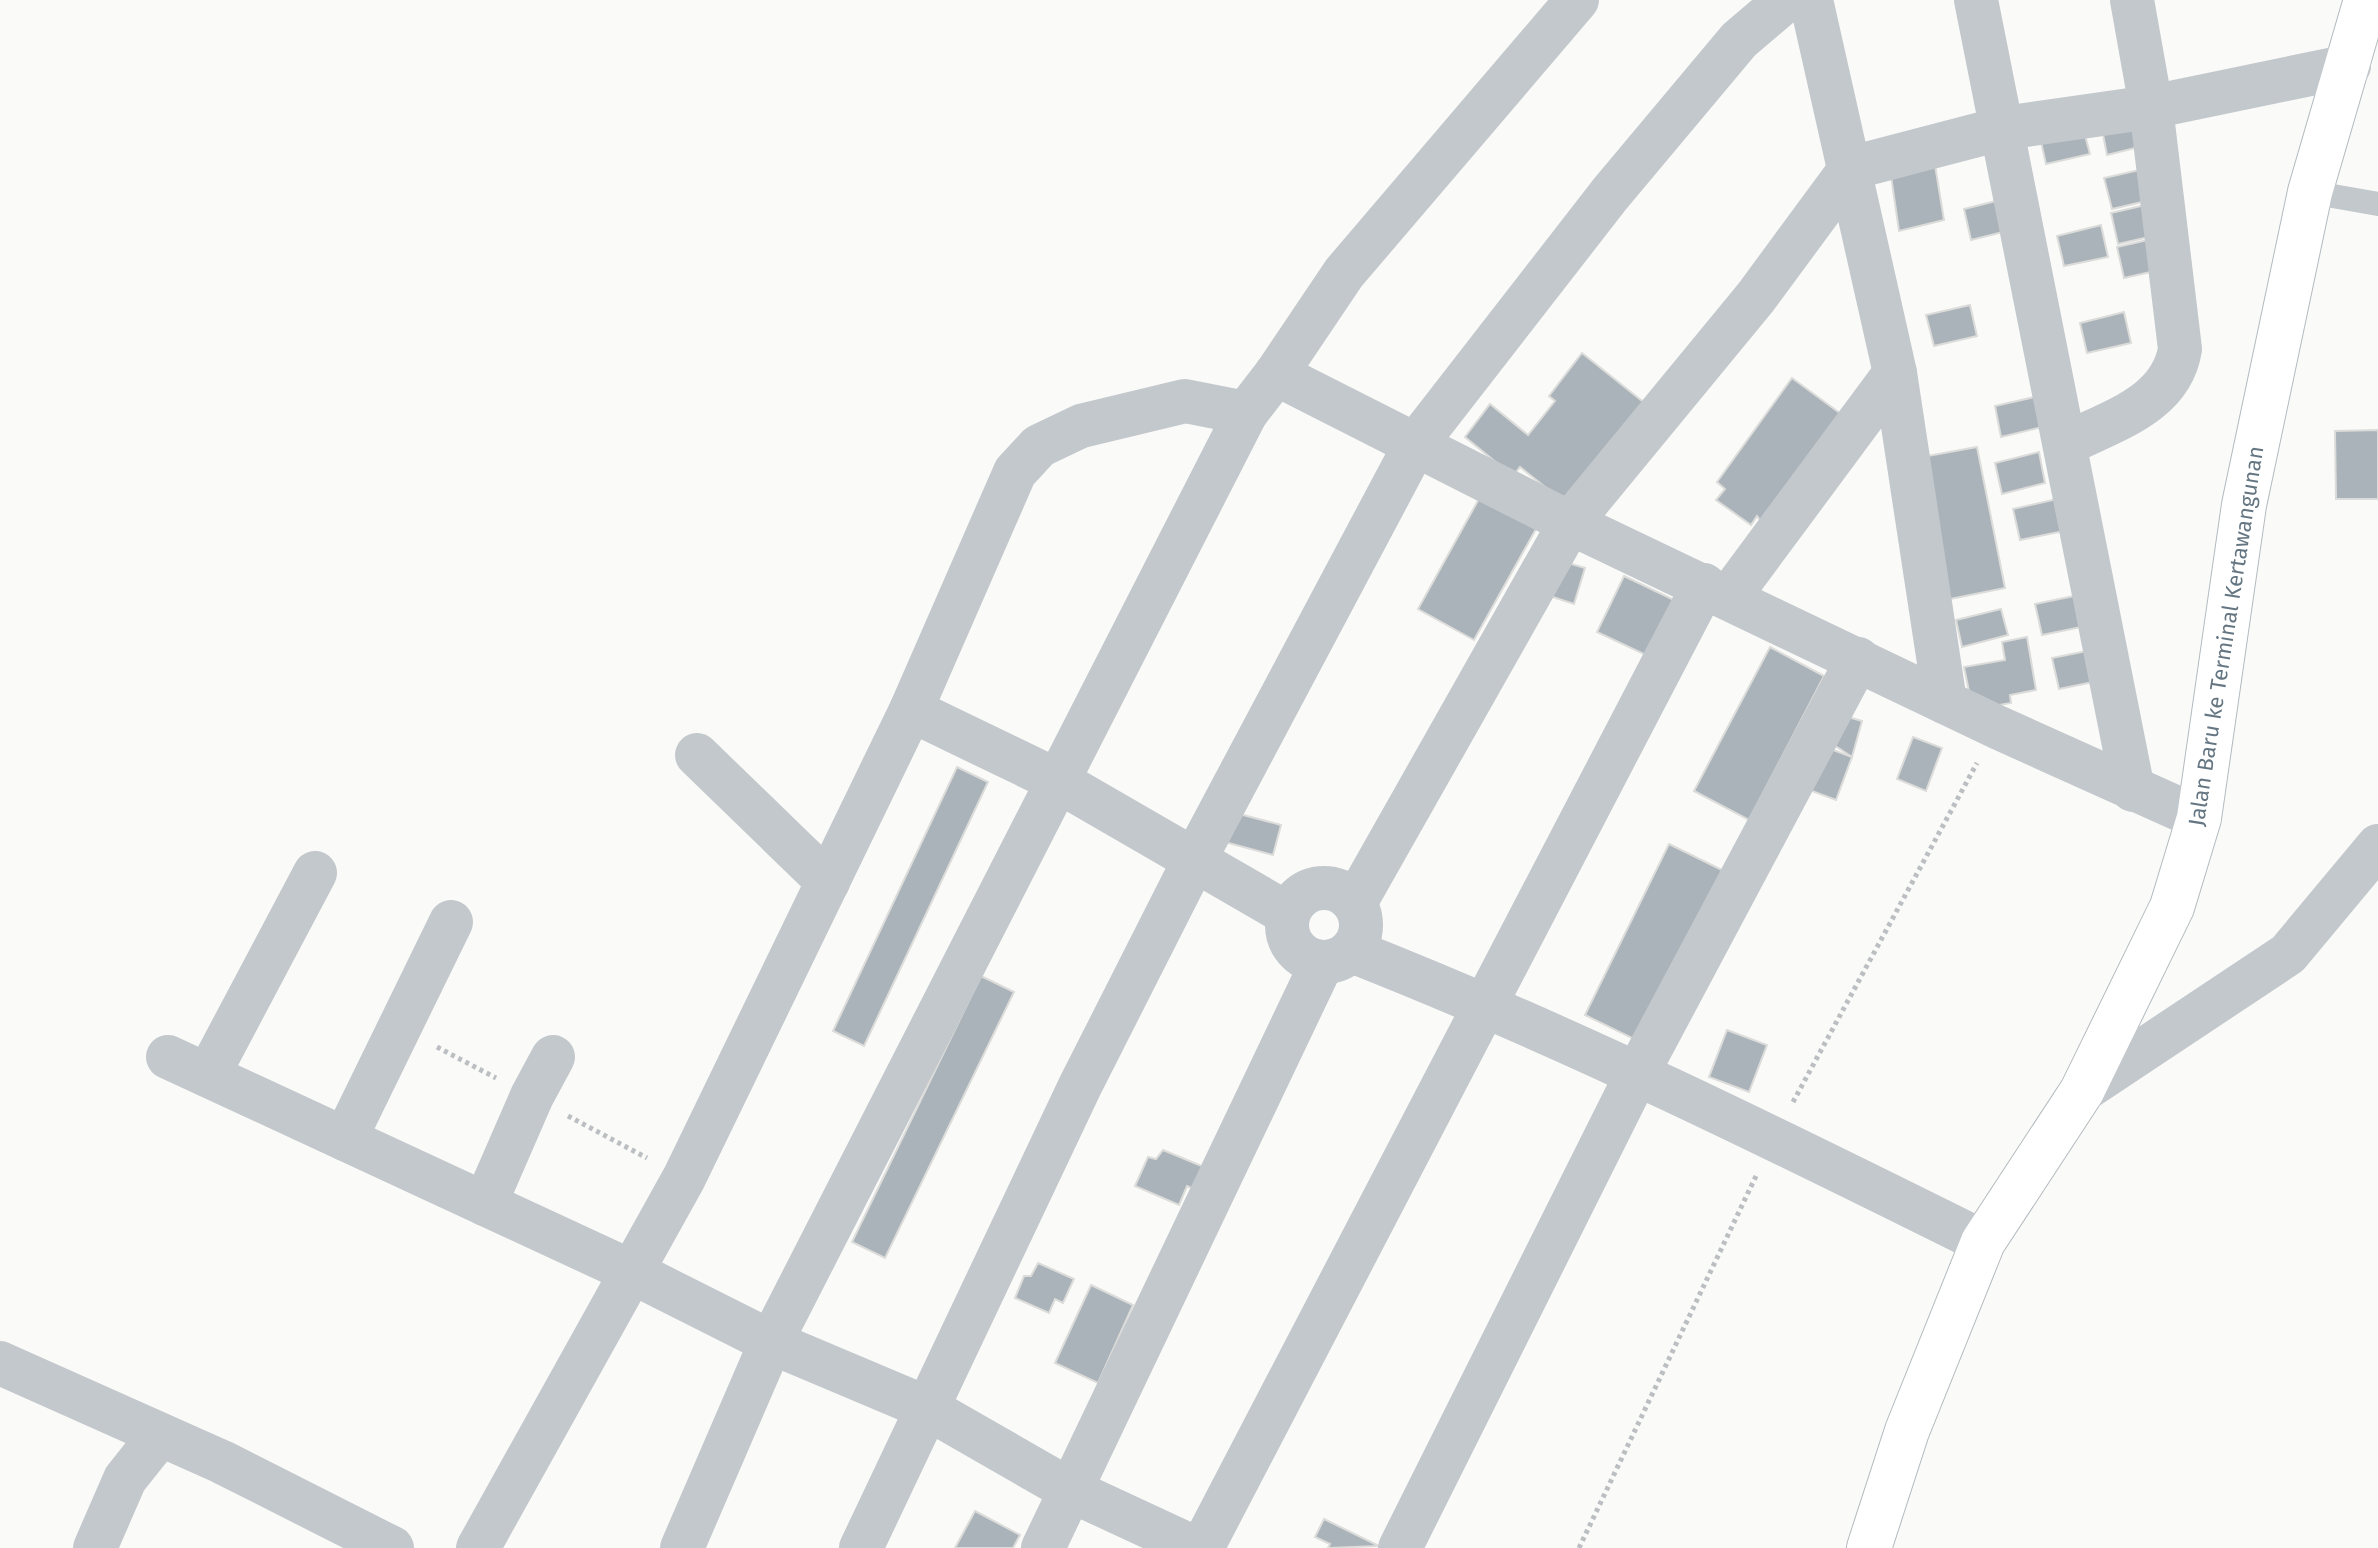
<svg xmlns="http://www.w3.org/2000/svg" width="2378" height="1548" font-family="'Fira Sans',sans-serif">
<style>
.building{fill:#aab3b9;stroke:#dcdcda;stroke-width:2}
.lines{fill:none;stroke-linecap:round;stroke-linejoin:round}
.secondary-casing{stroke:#b3babf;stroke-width:46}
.path{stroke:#bbbfc2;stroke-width:5;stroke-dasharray:4 4;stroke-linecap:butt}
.lane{stroke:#c3c8cc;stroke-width:24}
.street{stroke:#c3c8cc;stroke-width:44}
.secondary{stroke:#fff;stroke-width:44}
.labels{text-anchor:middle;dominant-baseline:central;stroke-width:8;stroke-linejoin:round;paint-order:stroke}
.street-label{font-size:22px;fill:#657683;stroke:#fff}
</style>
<rect width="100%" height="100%" fill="#fafaf8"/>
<g class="building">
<polygon points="2145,114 2151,144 2107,155 2101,124"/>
<polygon points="2082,124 2090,154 2046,164 2039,133"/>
<polygon points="1935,165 1944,220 1899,231 1891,176"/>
<polygon points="2148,168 2155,199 2112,209 2104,178"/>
<polygon points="2008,198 2015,229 1971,240 1964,209"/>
<polygon points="2154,203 2162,234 2118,244 2111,213"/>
<polygon points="2101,225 2108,257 2064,266 2057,236"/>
<polygon points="2161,237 2168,268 2124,278 2117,247"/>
<polygon points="1970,305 1977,336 1934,346 1926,315"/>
<polygon points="2124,312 2131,343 2087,353 2080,323"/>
<polygon points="1582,353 1647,405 1568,505 1520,467 1513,476 1465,437 1490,404 1528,435 1555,401 1549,396"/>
<polygon points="1792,378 1841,414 1762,523 1757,516 1751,525 1716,500 1725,489 1717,482"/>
<polygon points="2039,396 2046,426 2001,437 1995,406"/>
<polygon points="2378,430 2378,499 2336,499 2335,431"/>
<polygon points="1977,447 2005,588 1950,599 1922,457"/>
<polygon points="2039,452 2045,483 2002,494 1995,463"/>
<polygon points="1480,497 1536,529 1474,640 1418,609"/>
<polygon points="2057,499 2064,531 2020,540 2013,509"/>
<polygon points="1558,560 1585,568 1574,604 1547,595"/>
<polygon points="1624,576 1674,600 1648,656 1597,632"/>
<polygon points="2079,595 2086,626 2042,635 2035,604"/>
<polygon points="2001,609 2008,635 1962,647 1956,620"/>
<polygon points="2027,637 2036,690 2010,695 2011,703 1982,708 1970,696 1964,667 2005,660 2002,642"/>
<polygon points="1770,647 1824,676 1749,820 1694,791"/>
<polygon points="2097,649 2103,680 2059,689 2052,658"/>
<polygon points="1841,715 1862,721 1852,757 1825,739"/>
<polygon points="1913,737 1942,748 1926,791 1897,779"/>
<polygon points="1820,745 1852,757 1836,800 1804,788"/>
<polygon points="957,767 988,782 864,1046 833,1031"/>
<polygon points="1232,812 1281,825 1273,855 1225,842"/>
<polygon points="1669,844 1724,871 1640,1042 1585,1015"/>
<polygon points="981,976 1014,992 885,1258 852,1242"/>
<polygon points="1727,1030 1767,1045 1749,1092 1709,1077"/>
<polygon points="1163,1150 1204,1167 1194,1189 1187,1186 1179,1205 1135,1186 1148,1157 1156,1159"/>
<polygon points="1038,1263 1074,1279 1063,1303 1055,1299 1049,1313 1015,1298 1024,1276 1031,1276"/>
<polygon points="1091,1285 1133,1305 1098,1383 1055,1363"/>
<polygon points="975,1511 1020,1535 1013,1548 955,1548"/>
<polygon points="1324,1519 1379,1546 1328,1548 1330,1544 1315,1537"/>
</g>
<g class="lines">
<g class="secondary-casing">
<polyline id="secondary" points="1869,1548 1907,1431 1983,1242 2082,1091 2172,907 2199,818 2244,505 2310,192 2366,0"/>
</g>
<g class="path">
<polyline points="437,1047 496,1078"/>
<polyline points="1793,1102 1977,763"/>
<polyline points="568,1116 647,1158"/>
<polyline points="1579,1548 1756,1176"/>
</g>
<polyline class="lane" points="2310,192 2378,204"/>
<g class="street">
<polyline points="1811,0 1895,373 1945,702"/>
<polyline points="1976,0 2133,790"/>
<polyline points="1276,374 1344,273 1577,0"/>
<path d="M2066,444C2111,421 2171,405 2180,349L2151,107L2132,0"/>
<polyline points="1729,597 1895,373"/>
<polyline points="911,710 1058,781 1288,914"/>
<polyline points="697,755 828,882"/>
<circle cx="1324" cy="925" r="37"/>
<polyline points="1355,903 1570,523 1756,297 1851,168 2004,128 2151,107 2349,66"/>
<path d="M1352,951C1568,1036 1776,1139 1983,1242"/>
<polyline points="168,1057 632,1272 773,1343 927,1408 1070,1490 1195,1548"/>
<polyline points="208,1075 315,873"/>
<polyline points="2082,1091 2288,954 2378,846"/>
<polyline points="345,1139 451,922"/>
<polyline points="485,1204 532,1096 553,1057"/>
<polyline points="0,1363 222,1462 392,1548"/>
<polyline points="95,1548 125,1479 160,1435"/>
<polyline points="478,1548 684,1178 911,710 1015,472 1039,446 1081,426 1185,401 1246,413 1276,374 1570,523 1997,727 2199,818"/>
<polyline points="682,1548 771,1342 1246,413"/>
<polyline points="861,1548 1080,1086 1195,859 1415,445 1610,194 1739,40 1786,0"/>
<polyline points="1043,1548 1322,963"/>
<polyline points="1202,1548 1704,585"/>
<polyline points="1400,1548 1637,1074 1858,659"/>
</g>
<use href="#secondary" class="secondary"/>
</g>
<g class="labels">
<g class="street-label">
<text transform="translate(2226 636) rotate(-81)">Jalan Baru ke Terminal Kertawangunan</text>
</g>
</g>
</svg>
